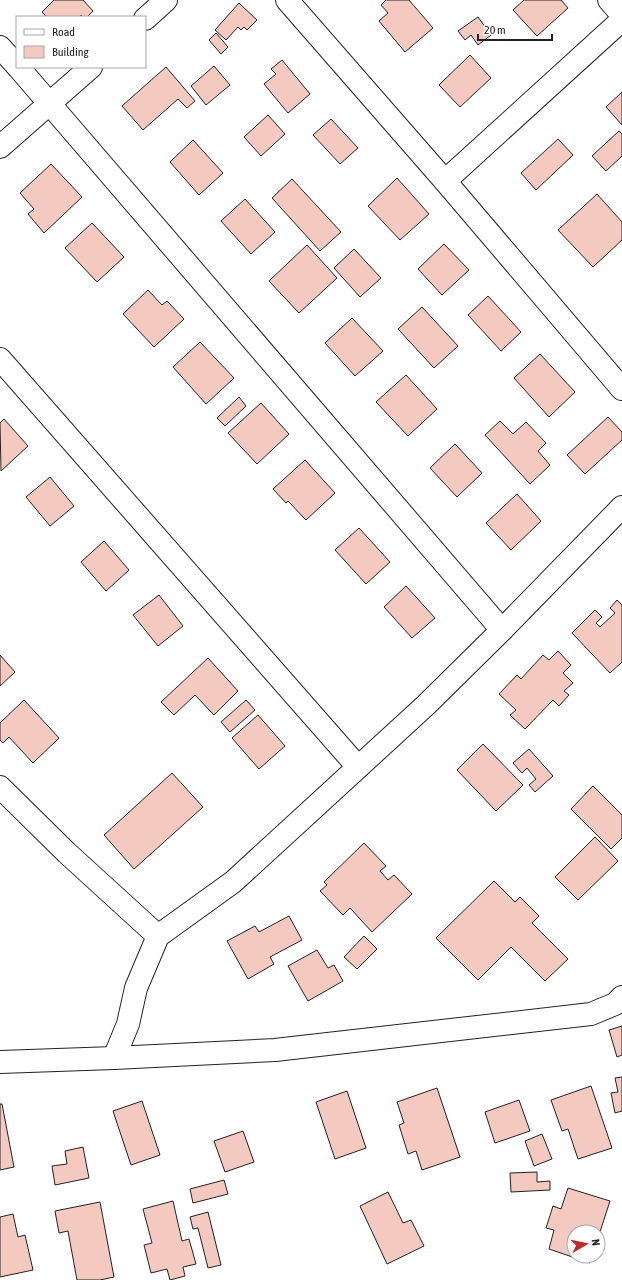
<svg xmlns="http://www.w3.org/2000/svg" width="622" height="1280" font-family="'Asap Condensed',sans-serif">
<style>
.building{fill:#f3c9c0;stroke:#222}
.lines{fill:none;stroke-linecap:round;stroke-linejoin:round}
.street-casing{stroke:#222;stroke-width:24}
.street{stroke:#fff;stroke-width:22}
</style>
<rect width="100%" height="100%" fill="#fff"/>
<g class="building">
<polygon points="54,0 83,0 93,11 87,17 83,17 81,15 80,17 47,17 42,12"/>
<polygon points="386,0 409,0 433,28 405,52 379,21 388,13 381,5"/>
<polygon points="524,0 561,0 568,8 537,36 513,10"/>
<polygon points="239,3 257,20 247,30 244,27 241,30 238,27 226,40 215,30"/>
<polygon points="478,17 491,35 478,45 471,35 465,40 458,31"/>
<polygon points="216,33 228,47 221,54 209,40"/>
<polygon points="470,55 491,78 460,107 439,85"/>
<polygon points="282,60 310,94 288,113 264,84 276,74 271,69"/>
<polygon points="214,66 230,85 206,105 191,86"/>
<polygon points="166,67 195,101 187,108 178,99 143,130 122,106"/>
<polygon points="622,92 622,125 606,107"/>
<polygon points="268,115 285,134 261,156 244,137"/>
<polygon points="331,119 358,148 340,164 313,135"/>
<polygon points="619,131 622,134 622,156 606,171 592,156"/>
<polygon points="558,139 573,155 536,190 521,173"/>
<polygon points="193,140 223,173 199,195 170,162"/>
<polygon points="51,164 82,197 44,233 28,214 34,209 20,193"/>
<polygon points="397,178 429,214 400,240 368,206"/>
<polygon points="292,179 341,232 320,251 272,198"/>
<polygon points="597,194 622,222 622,240 593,267 558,230"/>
<polygon points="245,199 275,232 251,254 221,221"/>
<polygon points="92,223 124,257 97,282 65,248"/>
<polygon points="444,244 469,270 442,295 418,269"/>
<polygon points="307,245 337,278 299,313 269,281"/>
<polygon points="354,249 381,278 360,297 334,268"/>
<polygon points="148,290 162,305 167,301 184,319 154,347 123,314"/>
<polygon points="488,296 521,332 501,351 468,315"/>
<polygon points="422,307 458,346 434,368 398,329"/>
<polygon points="352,318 383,351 355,376 325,343"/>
<polygon points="200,342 234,378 206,404 173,367"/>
<polygon points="540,354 575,392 549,417 514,378"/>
<polygon points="406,375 437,409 408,436 376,402"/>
<polygon points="239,397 246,406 225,426 217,418"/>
<polygon points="261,403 289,434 257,464 228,433"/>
<polygon points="608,417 622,432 622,440 585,474 567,455"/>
<polygon points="4,419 28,446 1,471 0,423"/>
<polygon points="500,421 513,434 526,422 546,443 538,451 550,465 530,484 485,435"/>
<polygon points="455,444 482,473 457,497 430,468"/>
<polygon points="305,460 335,493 306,520 288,501 286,503 273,489"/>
<polygon points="50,477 74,506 50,526 26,497"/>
<polygon points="517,494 541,521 511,550 486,523"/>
<polygon points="359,528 390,562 366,584 335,550"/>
<polygon points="104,541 129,570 106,591 81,562"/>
<polygon points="406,586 435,618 412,638 384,607"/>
<polygon points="159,595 183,626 158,646 133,615"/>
<polygon points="617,600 622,605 622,662 610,673 572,633 595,610 602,617 596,623 600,627 615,613 610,608"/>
<polygon points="558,651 571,665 563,673 573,683 564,691 569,695 559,706 553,700 525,729 510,715 516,710 499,694 517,675 521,679 543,655 549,660"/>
<polygon points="0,655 15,672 0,686"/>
<polygon points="208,658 238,691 214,715 195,695 174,715 161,702"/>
<polygon points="24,700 59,738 33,763 9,737 3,743 0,740 0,723"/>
<polygon points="246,700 255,710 230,732 221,722"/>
<polygon points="258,715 285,746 259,769 232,738"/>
<polygon points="483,744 523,785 496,811 457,770"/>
<polygon points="529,749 553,776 535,792 529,785 536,779 527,768 522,773 513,763"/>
<polygon points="172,773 203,807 134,869 104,835"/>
<polygon points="593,786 622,815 622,838 611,849 571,809"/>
<polygon points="595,837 618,861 578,900 555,877"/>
<polygon points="364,843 386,866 380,871 388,880 394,875 412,894 372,932 350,908 343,915 320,891 327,885 324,882"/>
<polygon points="494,881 515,902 520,897 539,916 532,923 568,959 545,981 511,947 478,980 436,938"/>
<polygon points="289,916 302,940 270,957 274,964 248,979 227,941 255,926 259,932"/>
<polygon points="364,936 377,949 357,969 344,957"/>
<polygon points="317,950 328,968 334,965 343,981 308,1001 288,966"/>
<polygon points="622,1026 622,1055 617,1057 609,1030"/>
<polygon points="622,1077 622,1111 615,1113 611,1093 618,1092 615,1078"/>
<polygon points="591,1086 612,1148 578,1159 568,1129 562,1131 551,1100"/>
<polygon points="437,1088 460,1157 422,1170 416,1151 408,1154 399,1125 404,1123 397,1102"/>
<polygon points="347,1091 366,1148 335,1159 316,1102"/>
<polygon points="519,1100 530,1131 495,1143 485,1112"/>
<polygon points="142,1101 160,1155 131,1165 113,1111"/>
<polygon points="0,1104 2,1104 14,1167 0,1170"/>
<polygon points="243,1131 254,1162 225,1172 214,1141"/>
<polygon points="542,1134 552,1159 534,1166 525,1141"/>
<polygon points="83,1147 89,1178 55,1185 52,1166 67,1164 65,1151"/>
<polygon points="537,1172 537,1182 550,1181 550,1190 511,1192 510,1173"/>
<polygon points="224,1180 228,1194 193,1203 190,1189"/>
<polygon points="568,1188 610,1201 598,1238 598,1232 574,1232 574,1256 592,1256 590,1263 549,1249 554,1230 546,1228 553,1206 561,1209"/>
<polygon points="388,1192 403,1223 411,1220 424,1246 387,1264 360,1206"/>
<polygon points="173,1201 182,1241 189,1239 196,1264 183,1267 185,1276 170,1280 167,1269 151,1273 144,1245 152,1243 143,1209"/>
<polygon points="100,1202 114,1277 100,1280 77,1280 68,1231 59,1233 55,1211"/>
<polygon points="208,1212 221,1265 208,1268 198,1228 193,1229 190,1217"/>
<polygon points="13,1214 18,1237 25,1235 33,1270 0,1277 0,1217"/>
</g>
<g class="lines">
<g class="street-casing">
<g id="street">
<polyline points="287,0 445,181 622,389"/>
<polyline points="609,0 622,15"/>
<polyline points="145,19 166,0"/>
<polyline points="0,47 17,66"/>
<polyline points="18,67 502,630"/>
<polyline points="0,147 91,67"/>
<polyline points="445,181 622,20"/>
<polyline points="0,359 358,767"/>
<polyline points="0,787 67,853 158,936"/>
<polyline points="114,1058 128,1024 136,988 158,936 233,882 426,705 502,630 622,507"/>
<polyline points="0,1062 114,1058 275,1050 591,1014 615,1004 622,997"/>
</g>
</g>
<use href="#street" class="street"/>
</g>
<rect x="16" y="16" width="130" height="52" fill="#ffffff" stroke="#a7a7a7"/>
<rect x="24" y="29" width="20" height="6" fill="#ffffff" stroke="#a7a7a7"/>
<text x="52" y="36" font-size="12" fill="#222222">Road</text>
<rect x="24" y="46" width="20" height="12" fill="#f3c9c0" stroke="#a7a7a7"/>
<text x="52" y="56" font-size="12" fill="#222222">Building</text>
<g transform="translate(586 1244) rotate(81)"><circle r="19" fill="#ffffff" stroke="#a7a7a7"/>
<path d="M0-3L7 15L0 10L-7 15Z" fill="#c62828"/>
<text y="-6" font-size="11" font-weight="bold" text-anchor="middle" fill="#222222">N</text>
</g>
<path d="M478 34v6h74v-6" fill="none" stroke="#222222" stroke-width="2"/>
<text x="484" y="34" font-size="12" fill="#222222" stroke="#ffffff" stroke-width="3" paint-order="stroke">20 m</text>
</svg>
